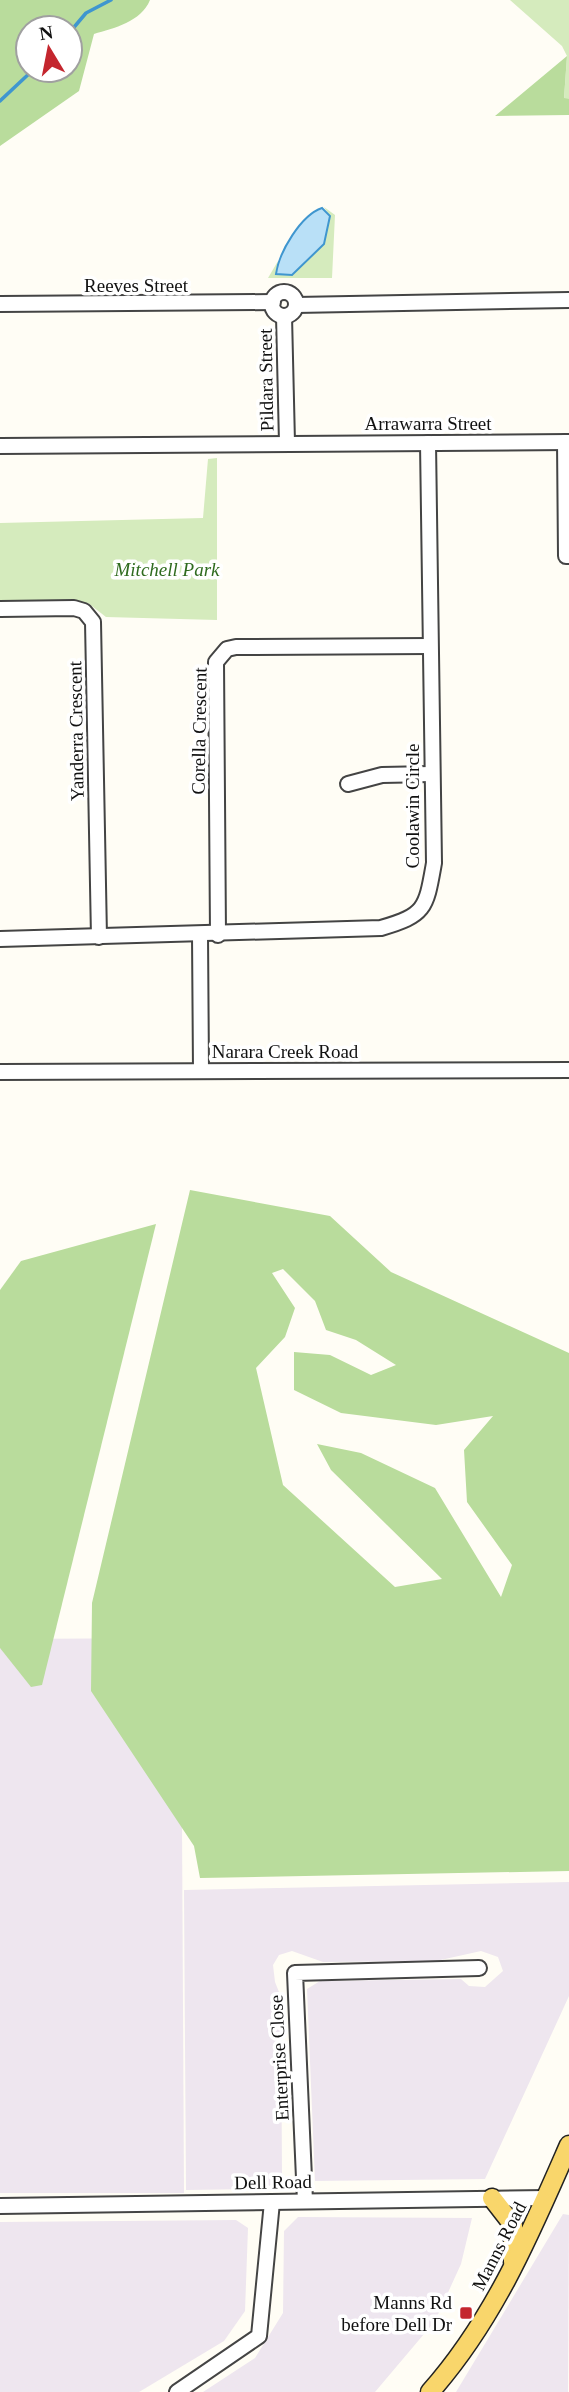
<svg xmlns="http://www.w3.org/2000/svg" width="569" height="2392" font-family="Georgia,serif">
<style>
.industrial{fill:#eee6ef}
.green{fill:#d5ebbd}
.forest{fill:#b9dc9c;fill-rule:evenodd}
.water{fill:#b9e0f7;stroke:#3f96cf;stroke-width:2}
.lines{fill:none;stroke-linecap:round;stroke-linejoin:round}
.stream{stroke:#3f96cf;stroke-width:3.5}
.minor-casing{stroke:#444;stroke-width:18}
.major-casing{stroke:#222;stroke-width:21}
.minor{stroke:#fff;stroke-width:14}
.major{stroke:#f9d66b;stroke-width:18}
.poi-dot{fill:#c4262e;stroke:#fff;stroke-width:2.5}
.labels{text-anchor:middle;dominant-baseline:central;stroke-width:7;stroke-linejoin:round;paint-order:stroke}
.street-label{font-size:19px;fill:#111;stroke:#fff}
.park-label{font-size:19px;font-style:italic;fill:#2f6b1f;stroke:#fff}
.poi-label{font-size:19px;fill:#111;stroke:#fff;text-anchor:end}
</style>
<rect width="100%" height="100%" fill="#fffdf5"/>
<g class="industrial">
<polygon points="181,1638 184,2193 0,2193 0,1639"/>
<polygon points="569,1882 569,1996 485,2179 315,2181 307,1989 320,1981 461,1979 469,1986 485,1987 503,1971 498,1957 481,1951 436,1961 323,1962 292,1951 279,1955 273,1965 275,1982 281,1997 282,2176 276,2185 261,2189 186,2190 184,1890"/>
<polygon points="563,2214 569,2215 568,2392 456,2392"/>
<polygon points="298,2217 472,2218 461,2264 435,2321 375,2392 203,2392 255,2358 283,2313 284,2231"/>
<polygon points="236,2220 248,2228 245,2311 224,2341 139,2392 0,2392 0,2222"/>
</g>
<g class="green">
<polygon points="510,0 569,0 569,99 564,99 567,56 562,46"/>
<polygon points="324,207 335,215 332,278 268,278 278,261 276,274 330,216"/>
<polygon points="217,458 217,620 106,617 88,603 0,601 0,523 203,518 208,459"/>
</g>
<g class="forest">
<path d="M0,0H150C141,22 114,28 94,34L79,91L0,146ZM28,28H70V70H28Z"/>
<polygon points="567,56 564,98 569,99 569,115 495,116"/>
<path d="M190,1190L330,1216L391,1272L569,1353V1871L200,1878L194,1846L91,1691L92,1603ZM283,1269L315,1301L326,1330L356,1340L396,1365L371,1375L330,1355L294,1352V1390L341,1413L436,1425L493,1416L464,1450L467,1502L512,1565L501,1597L435,1488L361,1453L317,1444L331,1470L442,1579L395,1587L283,1485L256,1368L285,1337L295,1308L272,1273Z"/>
<polygon points="156,1224 42,1685 31,1687 0,1648 0,1290 21,1261"/>
</g>
<path class="water" d="M322,208L330,216L324,244L292,275L276,274C279,252 301,215 322,208Z"/>
<g class="lines">
<g class="stream">
<polyline points="70,32 86,13 111,0"/>
<polyline points="0,101 33,70"/>
</g>
<g class="minor-casing">
<g id="minor">
<circle cx="284" cy="304" r="12"/>
<polyline points="0,304 273,302"/>
<polyline points="296,305 569,300"/>
<polyline points="284,316 287,443"/>
<polyline points="565,442 566,556 569,556"/>
<polyline points="0,446 569,442"/>
<polyline points="0,609 74,608 84,611 93,622 99,937"/>
<polyline points="348,784 382,775 431,774"/>
<polyline points="200,935 201,1070"/>
<polyline points="218,935 216,662 227,649 236,647 430,646"/>
<path d="M0,939L381,928C426,915 426,908 434,863L428,443"/>
<polyline points="0,1072 569,1070"/>
<polyline points="305,2201 295,1973 479,1968"/>
<polyline points="0,2206 546,2198"/>
<polyline points="177,2392 259,2336 272,2202"/>
</g>
</g>
<g class="major-casing">
<g id="major">
<polyline points="492,2198 513,2225 513,2262"/>
<path d="M430,2392C494,2320 531,2232 569,2145"/>
</g>
</g>
<use href="#minor" class="minor"/>
<use href="#major" class="major"/>
</g>
<rect class="poi-dot" x="459" y="2306" width="14" height="14" rx="3.5"/>
<g class="labels">
<g class="street-label">
<text x="136" y="285">Reeves Street</text>
<text transform="translate(266 380) rotate(-91)">Pildara Street</text>
<text x="428" y="423">Arrawarra Street</text>
<text transform="translate(76 731) rotate(-91)">Yanderra Crescent</text>
<text transform="translate(199 731) rotate(-89)">Corella Crescent</text>
<text transform="translate(412 806) rotate(-90)">Coolawin Circle</text>
<text x="285" y="1051">Narara Creek Road</text>
<text transform="translate(279 2058) rotate(-93)">Enterprise Close</text>
<text transform="translate(273 2182) rotate(-1)">Dell Road</text>
<text transform="translate(499 2246) rotate(-63)">Manns Road</text>
</g>
<g class="park-label">
<text x="167" y="569">Mitchell Park</text>
</g>
<g class="poi-label">
<text x="452" y="2302">Manns Rd<tspan x="452" dy="22">before Dell Dr</tspan></text>
</g>
</g>
<g transform="translate(49 49) rotate(350)"><circle r="33" fill="#ffffff" stroke="#a0a0a0" stroke-width="2"/>
<path d="M0-5L12 26L0 18L-12 26Z" fill="#c4262e"/>
<text y="-10" font-size="19" font-weight="bold" text-anchor="middle" fill="#111111">N</text>
</g>
</svg>
